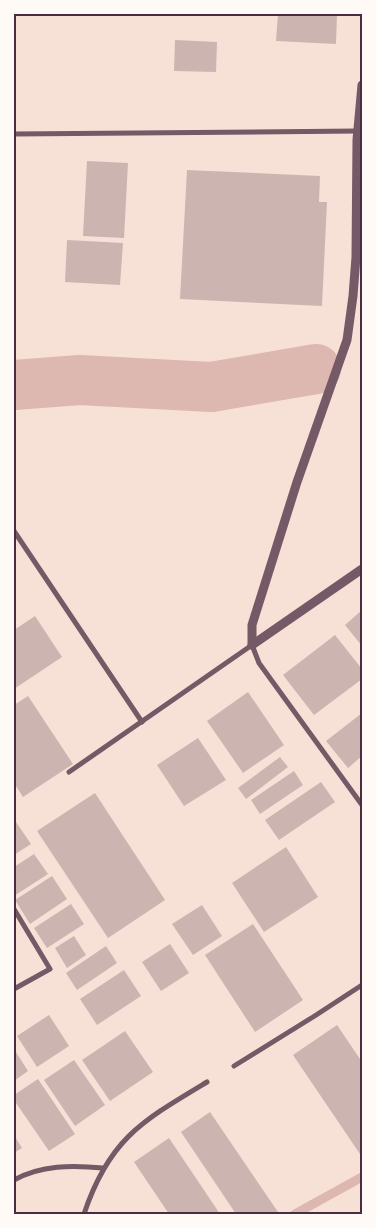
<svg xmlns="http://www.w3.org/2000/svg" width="376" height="1228" font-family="Raleway,sans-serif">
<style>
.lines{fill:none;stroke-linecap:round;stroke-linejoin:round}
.stream{stroke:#dcb8b0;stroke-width:9}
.river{stroke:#dcb8b0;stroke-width:50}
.building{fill:#ccb4b1}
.minor{stroke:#755966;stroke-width:5}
.tertiary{stroke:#755966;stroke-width:9}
.neatline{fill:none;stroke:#4a2c40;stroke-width:2}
</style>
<rect width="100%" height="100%" fill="#f7e1d7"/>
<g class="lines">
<polyline class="stream" points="295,1214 362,1177"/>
<polyline class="river" points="14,385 80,380 211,387 316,369"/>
</g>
<g class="building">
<polygon points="278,14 337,15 336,44 276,41"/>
<polygon points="175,40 217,42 216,72 174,71"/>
<polygon points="87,161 128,163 124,238 83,236"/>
<polygon points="187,170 320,176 319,202 327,202 322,306 180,299"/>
<polygon points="67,240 123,243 120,285 65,282"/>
<polygon points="362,610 362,646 345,625"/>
<polygon points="35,616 62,657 14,689 14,630"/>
<polygon points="335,635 362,669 362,679 314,715 283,675"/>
<polygon points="248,692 284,745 243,773 207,721"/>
<polygon points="28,696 73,764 23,797 14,783 14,705"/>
<polygon points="362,713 362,756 348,768 326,741"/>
<polygon points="198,738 226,780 184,806 157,765"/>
<polygon points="280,757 288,767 246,799 238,788"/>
<polygon points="294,771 303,785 260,814 251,800"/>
<polygon points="321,782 335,802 279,840 265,820"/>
<polygon points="95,793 165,900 108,938 37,831"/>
<polygon points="16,822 31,844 14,855 14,823"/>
<polygon points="286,847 318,897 264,932 232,883"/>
<polygon points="34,854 48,874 14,896 14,867"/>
<polygon points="52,876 67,899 30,924 15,900"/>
<polygon points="71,904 84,924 47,948 34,928"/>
<polygon points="202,905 222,936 193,955 172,924"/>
<polygon points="253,924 303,1000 255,1032 205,955"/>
<polygon points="74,936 86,955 67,968 55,948"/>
<polygon points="170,944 189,973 161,991 142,962"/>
<polygon points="106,946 117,963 77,990 66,973"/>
<polygon points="124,970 141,996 97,1025 80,999"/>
<polygon points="49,1015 69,1046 37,1067 17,1036"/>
<polygon points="337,1025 362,1062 362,1157 293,1055"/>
<polygon points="125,1031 153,1072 110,1101 82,1060"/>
<polygon points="14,1049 28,1071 14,1081"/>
<polygon points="74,1060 105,1105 75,1126 44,1080"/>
<polygon points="38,1079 75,1134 49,1151 14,1100 14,1095"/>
<polygon points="210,1112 278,1212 275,1214 236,1214 181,1132"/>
<polygon points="14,1135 22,1148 14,1153"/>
<polygon points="169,1138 220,1214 169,1214 134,1162"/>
</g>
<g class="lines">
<g class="minor">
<polyline points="14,134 358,131"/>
<polyline points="14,531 142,722"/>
<polyline points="69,772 252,645 259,663 362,805"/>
<polyline points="14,909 50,969 14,989"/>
<polyline points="234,1066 313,1017 362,985"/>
<path d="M14,1180C41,1165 72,1165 103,1168"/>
<path d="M84,1214C109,1139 142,1121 207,1082"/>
</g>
<g class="tertiary">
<polyline points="252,645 252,625 297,482 347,340 353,296 356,257 357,140 362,85"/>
<polyline points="252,645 362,569"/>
</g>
</g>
<rect width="376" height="1228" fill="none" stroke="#fffaf5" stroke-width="30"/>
<rect x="15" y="15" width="346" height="1198" class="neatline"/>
</svg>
